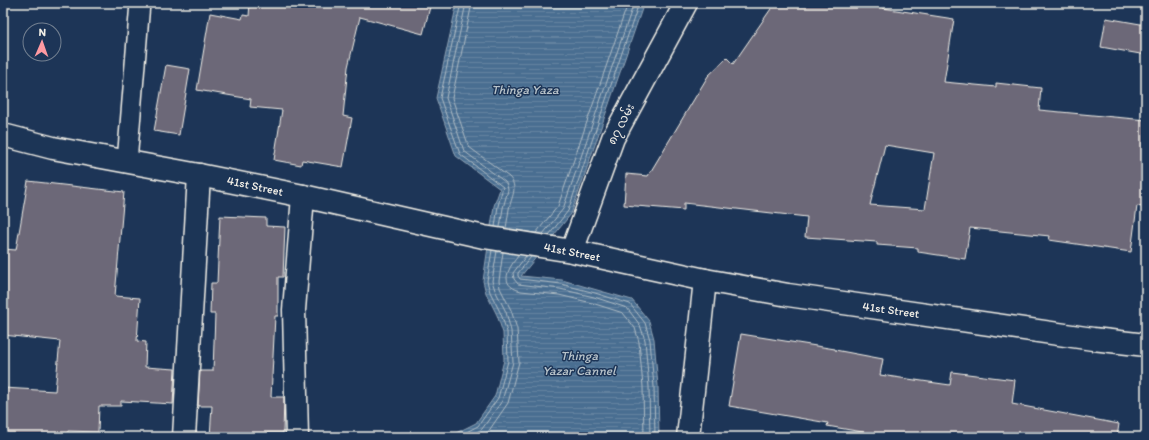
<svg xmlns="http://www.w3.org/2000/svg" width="1149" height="440" font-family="Itim,'Noto Sans Myanmar',sans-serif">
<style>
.water{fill:url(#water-rules);stroke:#8ea2b4}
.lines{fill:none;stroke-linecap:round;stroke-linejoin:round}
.shore{stroke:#b0bdc5;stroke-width:1}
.building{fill:#6c6778;stroke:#f4f1e8;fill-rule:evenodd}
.service-casing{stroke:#f4f1e8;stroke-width:22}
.minor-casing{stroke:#f4f1e8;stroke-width:25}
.secondary-casing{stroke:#f4f1e8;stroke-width:25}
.service{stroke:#1d3557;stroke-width:19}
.minor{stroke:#1d3557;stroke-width:22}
.secondary{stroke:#1d3557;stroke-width:22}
.labels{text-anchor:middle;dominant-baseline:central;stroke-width:3;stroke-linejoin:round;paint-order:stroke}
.street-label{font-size:12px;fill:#f4f1e8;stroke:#1d3557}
.water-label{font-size:13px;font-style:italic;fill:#b8c3ca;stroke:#1d3557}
</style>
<defs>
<pattern id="water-rules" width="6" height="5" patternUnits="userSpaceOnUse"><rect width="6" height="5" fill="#4a6e91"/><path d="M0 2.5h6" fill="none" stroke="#6583a0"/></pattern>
</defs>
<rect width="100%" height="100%" fill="#1d3557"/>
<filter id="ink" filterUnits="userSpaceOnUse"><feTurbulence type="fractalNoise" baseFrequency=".025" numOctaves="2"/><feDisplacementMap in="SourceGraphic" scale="8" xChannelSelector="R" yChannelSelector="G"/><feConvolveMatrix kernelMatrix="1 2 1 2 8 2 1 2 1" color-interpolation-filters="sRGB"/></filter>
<g filter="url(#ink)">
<polygon class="water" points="457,3 644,3 571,214 521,276 562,280 632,300 649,321 654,339 658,386 659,437 448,437 476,423 495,396 504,360 503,333 497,315 486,293 483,281 494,206 500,189 456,156 436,98"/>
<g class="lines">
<g class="shore">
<polyline points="461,3 440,98 460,154 503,187 498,206 495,227"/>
<polyline points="466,3 446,98 464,151 505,182 507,185 508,190 503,208 500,227"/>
<path d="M472,3L452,98L469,147L509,177C519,187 511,198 509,209C508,216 507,222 506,228"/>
<polyline points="536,233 558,206 628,3"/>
<polyline points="543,234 563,209 634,3"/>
<polyline points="549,235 568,211 639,3"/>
<path d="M519,255C509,267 497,285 521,291L559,295L592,303L623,313L635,328L639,342L643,387L644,437"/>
<polyline points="526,256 513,273 514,279 518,284 560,289 594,297 627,308 640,325 645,340 649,387 650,437"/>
<polyline points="531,257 518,273 518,276 520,279 561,284 595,293 630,304 645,323 650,340 654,387 655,437"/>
<polyline points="457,437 478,426 498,398 508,361 507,332 501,314 490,292 487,281 492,250"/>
<polyline points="468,437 482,429 502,401 513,362 511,331 506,312 495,290 492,281 497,251"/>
<polyline points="482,437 488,432 508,403 519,362 517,329 511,310 500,288 499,281 503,252"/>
</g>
</g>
<g class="building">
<polygon points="250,3 431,3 423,34 360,17 348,67 343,116 352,118 343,167 302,160 301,165 274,160 282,110 250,107 251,99 197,90 210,13 242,19 243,15 249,16"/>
<path d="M775,3H884L883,8L954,19L944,82L996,87V83L1041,88L1039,110L1146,120V208L1137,206L1131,252L1049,240L1050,236L970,228L965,259L918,252V248L877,245V242L805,237L807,217L684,203V210L624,205L626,174L648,176L708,76L727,58L733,64ZM885,145L934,153L925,209L870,205Z"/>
<polygon points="1106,18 1146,25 1146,55 1101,47"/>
<polygon points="166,65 190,69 179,135 154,131"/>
<polygon points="28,181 124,192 115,296 140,298 137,341 146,342 145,367 175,369 173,404 121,401 121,406 99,406 98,432 68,431 67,437 3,437 3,388 55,391 60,341 3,335 3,249 16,250"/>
<polygon points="220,216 266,218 266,226 285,227 283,277 278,277 278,316 275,316 271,397 284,397 283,433 267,433 267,437 210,437 212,406 198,406 200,371 213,371 215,314 210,314 211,283 217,283"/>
<polygon points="741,334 835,349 835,350 883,359 880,375 950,385 952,372 1015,380 1012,404 1119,424 1117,437 951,437 928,433 927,437 892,437 827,426 828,423 729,406"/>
</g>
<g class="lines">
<g class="service-casing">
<polyline id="service" points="127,162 140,3"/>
</g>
<g class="minor-casing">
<g id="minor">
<polyline points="572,251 613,138 686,3"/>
<polyline points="184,437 199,175"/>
<polyline points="297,437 294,310 303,196"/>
<polyline points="688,437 705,280"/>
</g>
</g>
<g class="secondary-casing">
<polyline id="secondary" points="3,135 53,148 199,175 303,196 484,237 572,251 705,280 788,295 1093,339 1146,345"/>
</g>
<use href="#service" class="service"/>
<use href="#minor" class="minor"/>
<use href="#secondary" class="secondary"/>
</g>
</g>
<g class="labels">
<g class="street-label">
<text transform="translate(621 124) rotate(-63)">၈၇ လမ်း</text>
<text transform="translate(255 186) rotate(12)">41st Street</text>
<text transform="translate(572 252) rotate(11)">41st Street</text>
<text transform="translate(891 310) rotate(8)">41st Street</text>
</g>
<g class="water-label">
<text x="525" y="89">Thinga Yaza</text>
<text x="579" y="355">Thinga<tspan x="579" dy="15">Yazar Cannel</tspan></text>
</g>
</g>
<rect width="1149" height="440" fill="none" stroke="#1d3557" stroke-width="16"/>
<rect x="8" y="8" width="1133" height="424" fill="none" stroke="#f4f1e8" stroke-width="1.5" filter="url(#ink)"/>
<g transform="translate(42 42) rotate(2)"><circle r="19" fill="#1d3557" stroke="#738091"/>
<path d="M0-3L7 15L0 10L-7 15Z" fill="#ff9aa2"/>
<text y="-6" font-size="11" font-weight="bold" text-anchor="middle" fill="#f4f1e8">N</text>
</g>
</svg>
